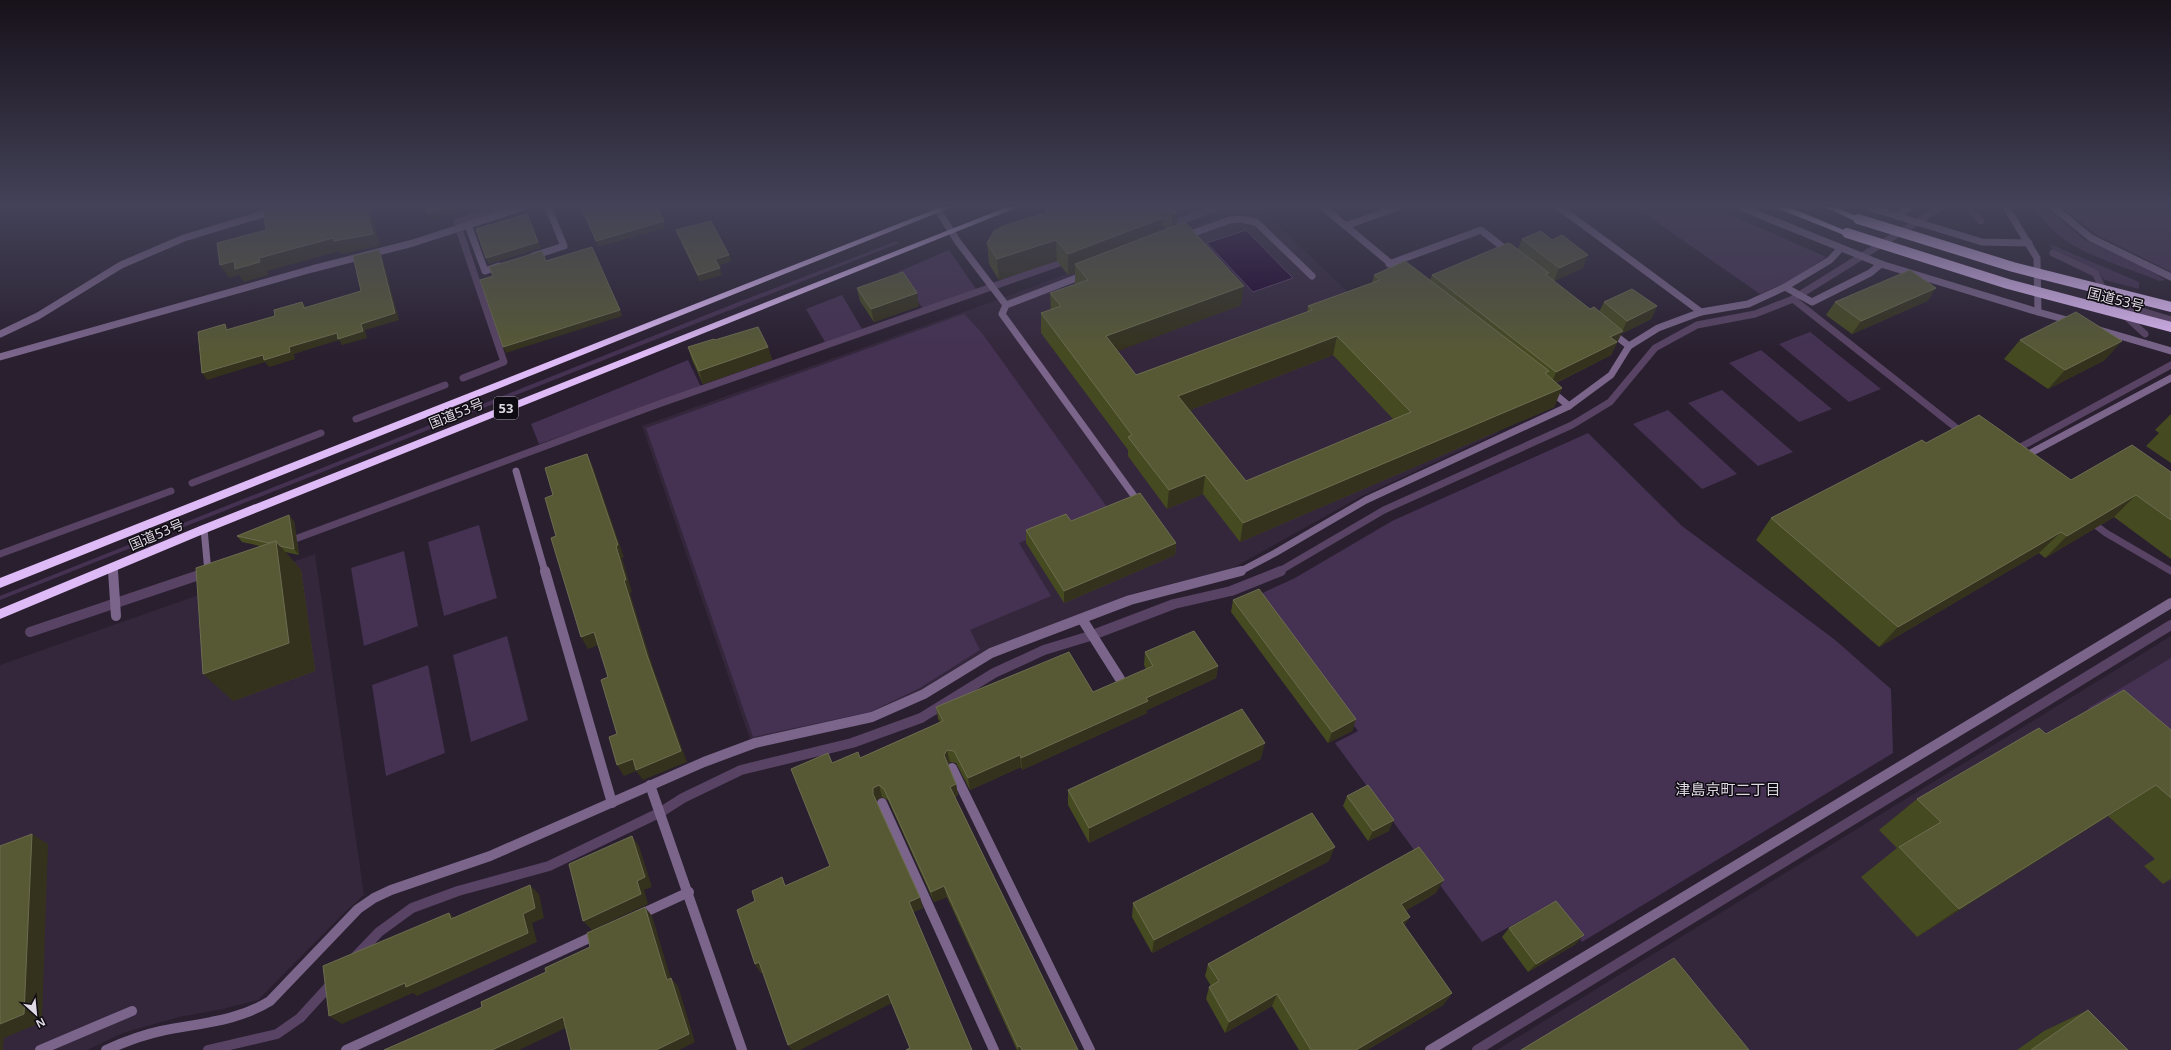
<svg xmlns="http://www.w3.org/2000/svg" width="2171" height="1050" font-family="'Noto Sans','Noto Sans JP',sans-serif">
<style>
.built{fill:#34273c}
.green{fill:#453152}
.water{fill:#1f032d;stroke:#594364}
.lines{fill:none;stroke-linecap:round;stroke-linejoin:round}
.stream-far1{stroke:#594364;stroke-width:7}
.stream{stroke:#594364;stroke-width:10}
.service-far1{stroke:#7b658b;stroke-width:7}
.service{stroke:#7b658b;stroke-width:10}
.minor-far1{stroke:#7b658b;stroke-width:7}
.minor{stroke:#7b658b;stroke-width:10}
.trunk{fill:#debaf6;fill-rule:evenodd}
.trunk-bridge{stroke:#debaf6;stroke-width:10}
.wall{fill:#464a20;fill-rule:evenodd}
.shaded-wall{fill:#34321d}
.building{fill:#575935;stroke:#6c6d50;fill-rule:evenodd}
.labels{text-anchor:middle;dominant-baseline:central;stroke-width:3;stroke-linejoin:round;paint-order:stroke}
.shield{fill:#0f0b12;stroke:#a19ba5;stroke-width:1}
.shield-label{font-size:13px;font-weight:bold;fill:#dfd9e4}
.street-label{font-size:14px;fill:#dfd9e4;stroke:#0f0b12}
.neighbourhood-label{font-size:15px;fill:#dfd9e4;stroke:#0f0b12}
</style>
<rect width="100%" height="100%" fill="#291f2f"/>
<g class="built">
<polygon points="1233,207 1258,207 1498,433 1360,497 1233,568 1128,595 1080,615 988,649 922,690 871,714 750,739 642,426 1000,299 1213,218"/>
<polygon points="315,554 364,895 343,914 258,1000 223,1009 179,1017 123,1033 87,1050 0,1050 0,665"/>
<polygon points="2171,636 2171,1050 1497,1050"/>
</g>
<g class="green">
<polygon points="1635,207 1713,207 1826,257 1793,279 1760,294"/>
<path d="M2028,207H2045L2085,240L2151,271L2165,280L2160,281C2128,268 2090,258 2062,238C2049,229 2042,215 2028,207Z"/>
<polygon points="2062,207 2171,207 2171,272 2097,235"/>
<polygon points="897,241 899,243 0,600 0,596 741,301"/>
<polygon points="2050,244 2139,282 2139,289 2105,280 2096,270 2052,248"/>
<polygon points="949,250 976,289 923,309 898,272"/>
<polygon points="842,295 862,329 825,342 806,309"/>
<polygon points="964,314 982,333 1107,507 1019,543 1051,596 970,630 980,650 920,688 870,712 753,737 646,428"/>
<polygon points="1810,332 1881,389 1849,402 1779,344"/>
<polygon points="1761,350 1832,409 1799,422 1729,363"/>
<polygon points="688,360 701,387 539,444 531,424"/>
<polygon points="1722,390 1793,452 1758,466 1688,403"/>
<polygon points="1668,410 1737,474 1702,489 1633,424"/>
<polygon points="1588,433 1682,526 1834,639 1891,689 1893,753 1582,942 1552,903 1482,942 1335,743 1358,731 1256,596 1295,578 1392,521"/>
<polygon points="479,525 497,598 444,616 428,542"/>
<polygon points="404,551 418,626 364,646 351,568"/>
<polygon points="507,636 528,720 471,742 453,655"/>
<polygon points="2171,658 2171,776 2088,708"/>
<polygon points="428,665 445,753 386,776 372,685"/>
</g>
<polygon class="water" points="1246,230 1293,278 1253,292 1207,243"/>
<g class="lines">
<g class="stream-far1">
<polyline points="1967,207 1981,221"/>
<polyline points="457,222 506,207"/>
<polyline points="1168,225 1220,207"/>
<polyline points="460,232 504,362 463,378"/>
<polyline points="2053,253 2095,273 2110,302 2145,334"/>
<polyline points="1793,299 1964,434"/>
<polyline points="2112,302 2171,320"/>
<polyline points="356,419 445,385"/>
<polyline points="2015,450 2171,365"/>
<polyline points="192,483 321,433"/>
<polyline points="2090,521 2106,533 2171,571"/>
<polyline points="287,542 656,405 1068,260"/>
<polyline points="0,554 171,491"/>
<polyline points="1278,572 1384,510 1572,425 1610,402 1655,348 1697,325 1755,314 1793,299 1941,207"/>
</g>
<g class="stream">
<polyline points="30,632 205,573"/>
<polyline points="355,957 379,932 412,908 458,891 549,866 661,812 683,798 741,770 852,743 921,718 994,673 1044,650 1090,636 1174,604 1231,591 1281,571"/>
<polyline points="208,1050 277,1034 300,1018 333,982"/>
<polyline points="1477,1050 2171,625"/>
</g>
<g class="service-far1">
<polyline points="468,225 485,271 499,266"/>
<polyline points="1185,236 1230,220 1241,219 1256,222 1312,276"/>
<polyline points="533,256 564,246 548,207"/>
<polyline points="1084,275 1006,305 1002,314 1137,500"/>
</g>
<polyline class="service" points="40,1050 132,1011"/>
<g class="minor-far1">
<polyline points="936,207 958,242 1006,305"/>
<polyline points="1323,207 1402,273"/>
<polyline points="1559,207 1701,312"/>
<polyline points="1740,207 1881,264 2038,312"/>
<polyline points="1868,207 1897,216"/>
<polyline points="1910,207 1897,216 1982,242 2029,243"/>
<polyline points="2006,207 2037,258 2038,312 2074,322"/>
<polyline points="2053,207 2091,238 2171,277"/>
<polyline points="1345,226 1398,207"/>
<polyline points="1389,264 1481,230 1509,252"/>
<polyline points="1785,287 1812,302 1870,273 1881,264"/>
<polyline points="2096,329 2171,351"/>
<polyline points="1611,332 1629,346"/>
<polyline points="0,334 38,316 121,265 184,238 286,207"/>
<polyline points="0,357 312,269 413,243 524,207"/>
<polyline points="1551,391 1569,406"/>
<polyline points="2023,457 2171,378"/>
<polyline points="516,471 545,572"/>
<polyline points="204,529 208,572"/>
<polyline points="113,568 113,572"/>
<polyline points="1239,572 1275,553 1366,500 1569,406 1611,375 1629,346 1658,328 1701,312 1748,304 1785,287 1830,260 1840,249"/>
</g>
<g class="minor">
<polyline points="113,571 116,616"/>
<polyline points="208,571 208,574"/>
<polyline points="545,571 612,803"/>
<polyline points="1082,619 1120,679"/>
<polyline points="952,768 1090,1050"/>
<polyline points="650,785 742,1050"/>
<polyline points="882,803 994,1050"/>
<polyline points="639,915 689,892"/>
<path d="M106,1050C124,1042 142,1035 161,1031C199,1023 236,1022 270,1001L358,909L374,898L391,890L490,856L704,762L755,743L872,717L924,694L991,653L1130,600L1241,571"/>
<polyline points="346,1050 598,934"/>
<polyline points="1430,1050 2171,603"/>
</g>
<g class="trunk">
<polygon points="941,207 952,207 0,588 0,578"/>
<polygon points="1007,207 1018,207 208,532 0,619 0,609 200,526"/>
<polygon points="1778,207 1789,207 1851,233 1847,236 1844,235 1779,209"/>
<polygon points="1825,207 1836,207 1862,219 1858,222 1855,221"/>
</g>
<g class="trunk-bridge">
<polyline points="1858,219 2013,267 2171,307"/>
<polyline points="1847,233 2008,284 2171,327"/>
</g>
</g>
<g class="wall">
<path d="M1053,207H1190L1176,212L1177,213V225L1241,305L1117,351L1136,375L1307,312L1308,306L1372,283L1374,275L1430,280L1432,275L1518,249L1522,239L1583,268L1554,281L1547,276L1590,309L1599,312L1604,302L1657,306L1651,319L1621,334L1611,355L1556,383L1562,388L1554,407L1240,542L1203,494L1167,509L1128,456V450L1041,333V313L1051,310L1050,293L1076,285L1075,284V273L1068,275L1057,261L999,280L989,264L987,243L1045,213V209ZM1162,225L1166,229L1162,231ZM1333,355L1394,420L1246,481L1190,410Z"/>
<polygon points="676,230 731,261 718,265 722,275 700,281 679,237"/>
<polygon points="857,288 919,306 874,322 860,301"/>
<polygon points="1936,288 1927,301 1852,334 1826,315 1835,302"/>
<polygon points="715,340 768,347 772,360 703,384 692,360 688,347"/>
<polygon points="2020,340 2105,360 2048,389 2004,359"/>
<polygon points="2171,414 2171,463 2146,446 2159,433 2155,430"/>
<polygon points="1926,443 2071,480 2171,472 2171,559 2114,517 2045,558 2039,553 1879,647 1756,540 1771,518"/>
<polygon points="294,521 299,555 285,552 301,570 315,671 233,701 260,546 242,542 237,536"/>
<polygon points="1026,530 1176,543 1175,555 1064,603 1026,543"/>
<polygon points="1233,600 1356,719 1352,731 1328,743 1231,612"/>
<polygon points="1145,652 1218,666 1216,678 1147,710 1147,713 1022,770 1021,767 970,790 956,763 950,762 948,765 956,784 958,795 955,797 1078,1050 1017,1050 947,897 934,902 888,800 882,797 877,800 877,802 923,908 913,912 910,1048 892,1003 763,972 761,973 755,964 755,901 786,886 830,866 832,763 860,758 940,722 938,719 936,707 1093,692 1146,669 1144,665"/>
<polygon points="2171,730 2171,879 2163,884 2144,866 2155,859 2108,816 1917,937 1861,877 1897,848 1879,830 1917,799 2046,734"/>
<polygon points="1261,759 1089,843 1068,805 1068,790"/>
<polygon points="1347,796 1389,831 1368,841 1343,806"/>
<polygon points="1329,861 1152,953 1132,917 1133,903"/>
<polygon points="1436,893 1405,911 1405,926 1452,993 1443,1005 1367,1050 1299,1050 1272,1006 1225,1033 1206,999 1209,987 1211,986 1205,976 1208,964"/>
<polygon points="1509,928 1576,944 1528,972 1502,937"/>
<polygon points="2088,1010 2128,1050 2017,1050 2044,1031"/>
</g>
<g class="shaded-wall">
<polygon points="366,207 370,207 380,246 341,254 340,251 267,271 268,275 244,282 239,275 229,278 220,265 234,261 259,258 333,238"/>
<polygon points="451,207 453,207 455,213 430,220 427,213"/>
<polygon points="1166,207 1190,207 1172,213"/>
<polygon points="1177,213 1176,234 1171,235 1173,214"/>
<polygon points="527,214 541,248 489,264 486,258"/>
<polygon points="1163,218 1161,239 1075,264 1075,273 1068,275 1068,254"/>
<polygon points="664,221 666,228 598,247 596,241"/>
<polygon points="1056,240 1057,261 999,280 997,259"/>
<polygon points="379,250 382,256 399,320 365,330 367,338 342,345 339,340 294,354 295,359 269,367 265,362 207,380 202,373 337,333 361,324"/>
<polygon points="729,255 731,261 717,266 715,259"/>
<polygon points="1588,255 1583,268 1554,281 1559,268"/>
<polygon points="720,268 722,275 700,281 698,275"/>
<polygon points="1244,286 1241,305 1105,356 1106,336"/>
<polygon points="1936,288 1927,301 1852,334 1861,321"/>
<polygon points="917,293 919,306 874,322 871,309"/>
<polygon points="302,302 307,308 304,308"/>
<polygon points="1657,306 1651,319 1621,334 1627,321"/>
<polygon points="620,310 622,316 506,353 503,347"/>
<polygon points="225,324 230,331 226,330"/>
<polygon points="1623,331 1611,355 1551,385 1556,372 1610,337"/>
<polygon points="1337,336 1333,355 1177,415 1178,396"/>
<polygon points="2122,341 2105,360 2048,389 2065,370"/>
<polygon points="768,347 772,360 703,384 699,371"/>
<polygon points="1562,388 1554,407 1240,542 1243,523"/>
<polygon points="587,454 593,467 624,557 622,558 632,592 630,593 653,667 687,762 643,780 636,771 624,776 617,765 647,655 624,580"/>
<polygon points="1205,475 1203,494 1167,509 1169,490"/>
<polygon points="2136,495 2114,517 2045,558 2067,536"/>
<polygon points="289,515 294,521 299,555 294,549"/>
<polygon points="2061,532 2039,553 1879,647 1898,627"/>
<polygon points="276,541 301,570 315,671 233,701 203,674"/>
<polygon points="1176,543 1175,555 1064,603 1064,591"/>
<polygon points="594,632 601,644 588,649 581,637"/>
<polygon points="1218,666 1216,678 1147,710 1147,713 1022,770 1021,758 1146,698"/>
<polygon points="1356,719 1352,731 1328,743 1332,732"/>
<polygon points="1265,743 1261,759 1089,843 1089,828"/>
<polygon points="947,750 950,762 946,767 944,755"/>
<polygon points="1020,755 1021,767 970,790 968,778"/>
<polygon points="956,784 958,795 952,798 950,787"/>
<polygon points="879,785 882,797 877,800 876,806 873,794 873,788"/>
<polygon points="2156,785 2108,816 1917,937 1959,909"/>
<polygon points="1394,820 1389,831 1368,841 1373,831"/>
<polygon points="32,834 48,844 42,1022 4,1038 3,1050 0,1050 0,1024"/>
<polygon points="632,836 639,846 652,887 644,890 648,904 592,930 583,921 637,881"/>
<polygon points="1335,847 1329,861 1152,953 1154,940"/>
<polygon points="1444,880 1436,893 1393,918 1401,904"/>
<polygon points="530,885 539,894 544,918 532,923 537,942 417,996 413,993 342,1024 329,1016 523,914"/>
<polygon points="944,886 947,897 934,902 931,892"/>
<polygon points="920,897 923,908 912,912 909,902"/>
<polygon points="645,907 652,916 674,989 667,980"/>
<polygon points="449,913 460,922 451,919"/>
<polygon points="1410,917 1402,930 1402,922"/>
<polygon points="1584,935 1576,944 1528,972 1536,964"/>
<polygon points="759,962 765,971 761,973 755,964"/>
<polygon points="671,978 678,986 695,1042 679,1050 656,1050"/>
<polygon points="1452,993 1443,1005 1367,1050 1356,1050"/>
<polygon points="888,994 892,1003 800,1050 792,1050 788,1045"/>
<polygon points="1277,994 1272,1006 1225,1033 1229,1022"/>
<polygon points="563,1017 572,1025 519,1050 492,1050"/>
<polygon points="1020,1046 1021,1050 1019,1050 1018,1047"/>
</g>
<g class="building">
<polygon points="270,207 366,207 373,234 334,241 333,238 259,258 260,262 235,269 234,261 220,265 217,243 266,230 263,209"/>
<polygon points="425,207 451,207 427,213"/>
<polygon points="581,207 657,207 664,221 596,241"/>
<polygon points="1053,207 1152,207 1163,218 1068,254 1056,240 997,259 987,243 994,231 1003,226 1048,212 1045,209"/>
<polygon points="1166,207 1172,207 1177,213 1173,214"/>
<polygon points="527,214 538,242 486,258 476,229"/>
<polygon points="711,221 729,255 715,259 720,268 698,275 676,230"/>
<path d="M1185,222L1244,286L1106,336L1136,375L1312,310L1308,306L1380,280L1374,275L1405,261L1549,371L1545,373L1562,388L1243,523L1205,475L1169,490L1128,437L1132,435L1041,313L1061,306L1050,293L1088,280L1075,264ZM1337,336L1411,412L1246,481L1178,396Z"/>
<polygon points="1541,231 1552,240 1562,235 1588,255 1559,268 1522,239"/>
<polygon points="1508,243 1511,244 1549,273 1545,274 1590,309 1594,307 1623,331 1610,337 1617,342 1556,372 1432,275"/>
<polygon points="592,247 620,310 503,347 480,280 493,276 489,267 542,251 546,261"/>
<polygon points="379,250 395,313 361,324 363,331 338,339 337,333 289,347 290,352 264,360 263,355 202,373 198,332 225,324 226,330 275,316 274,310 302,302 304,308 361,291 353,256"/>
<polygon points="1910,270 1936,288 1861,321 1835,302"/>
<polygon points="903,272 917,293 871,309 857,288"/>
<polygon points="1632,289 1657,306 1627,321 1604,302"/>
<polygon points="2076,312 2122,341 2065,370 2020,340"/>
<polygon points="758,327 768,347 699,371 688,347 714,339 715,340"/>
<polygon points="1979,415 2071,480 2132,445 2171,472 2171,520 2136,495 2067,536 2061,532 1898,627 1771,518 1922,440 1926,443"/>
<polygon points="587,454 618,545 616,546 626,580 624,580 647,655 681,751 636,770 633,759 617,765 609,737 617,734 601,680 608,677 594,632 581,637 551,538 556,536 545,498 553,495 545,468"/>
<polygon points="1140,493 1176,543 1064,591 1026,530 1066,514 1071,521"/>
<polygon points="289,515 294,549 280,546 276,541 269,543 237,536"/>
<polygon points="276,541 289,643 203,674 196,568"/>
<polygon points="1259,589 1356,719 1332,732 1233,600"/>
<polygon points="1194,631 1218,666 1146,698 1148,701 1021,758 1020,755 968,778 954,751 947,750 944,755 956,784 950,787 1078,1050 1022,1050 1020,1046 1018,1047 944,886 931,892 884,789 879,785 873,788 873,794 920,897 909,902 972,1050 906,1050 910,1048 888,994 788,1045 759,962 755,964 737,910 755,901 752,891 782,877 785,886 830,866 791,769 828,753 832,763 858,752 860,758 943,721 936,707 1069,652 1093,692 1153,666 1145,652"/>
<polygon points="2124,690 2171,730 2171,798 2156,785 1959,909 1899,847 1941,822 1917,799 2039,728 2046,734"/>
<polygon points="1242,709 1265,743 1089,828 1068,790"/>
<polygon points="1368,785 1394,820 1373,831 1347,796"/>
<polygon points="1312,813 1335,847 1154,940 1133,903"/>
<polygon points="32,834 24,1014 0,1024 0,846"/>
<polygon points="632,836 645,877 637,881 641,894 583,921 569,864"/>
<polygon points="1419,847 1444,880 1401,904 1410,917 1402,922 1452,993 1356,1050 1311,1050 1277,994 1229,1022 1209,987 1219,981 1208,964"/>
<polygon points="530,885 535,908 523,914 528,933 406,987 405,983 329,1016 323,966 449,913 451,919"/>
<polygon points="1556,901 1584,935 1536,964 1509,928"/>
<polygon points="645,907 667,980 671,978 689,1034 656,1050 571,1050 563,1017 492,1050 384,1050 482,1007 481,1002 546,972 545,968 590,947 587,933"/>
<polygon points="1674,958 1749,1050 1521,1050"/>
<polygon points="2088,1010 2128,1050 2031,1050"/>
</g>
<linearGradient id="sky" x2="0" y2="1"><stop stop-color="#17111a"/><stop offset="0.58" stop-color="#434258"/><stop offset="1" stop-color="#434258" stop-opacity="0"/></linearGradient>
<rect width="2171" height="354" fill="url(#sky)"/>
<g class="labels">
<rect class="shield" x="494" y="397" width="24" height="22" rx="3"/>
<g class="shield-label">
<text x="506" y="408">53</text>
</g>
<g class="street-label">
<text transform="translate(2116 299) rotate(14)">国道53号</text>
<text transform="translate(456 413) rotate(-22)">国道53号</text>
<text transform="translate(156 534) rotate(-23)">国道53号</text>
</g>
<g class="neighbourhood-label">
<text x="1728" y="789">津島京町二丁目</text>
</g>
</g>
<g transform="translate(36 1014) rotate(153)" stroke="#0f0b12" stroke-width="3" paint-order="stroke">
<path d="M0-3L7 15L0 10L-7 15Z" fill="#dfd9e4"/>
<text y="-6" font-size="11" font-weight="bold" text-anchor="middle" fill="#dfd9e4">N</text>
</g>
</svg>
